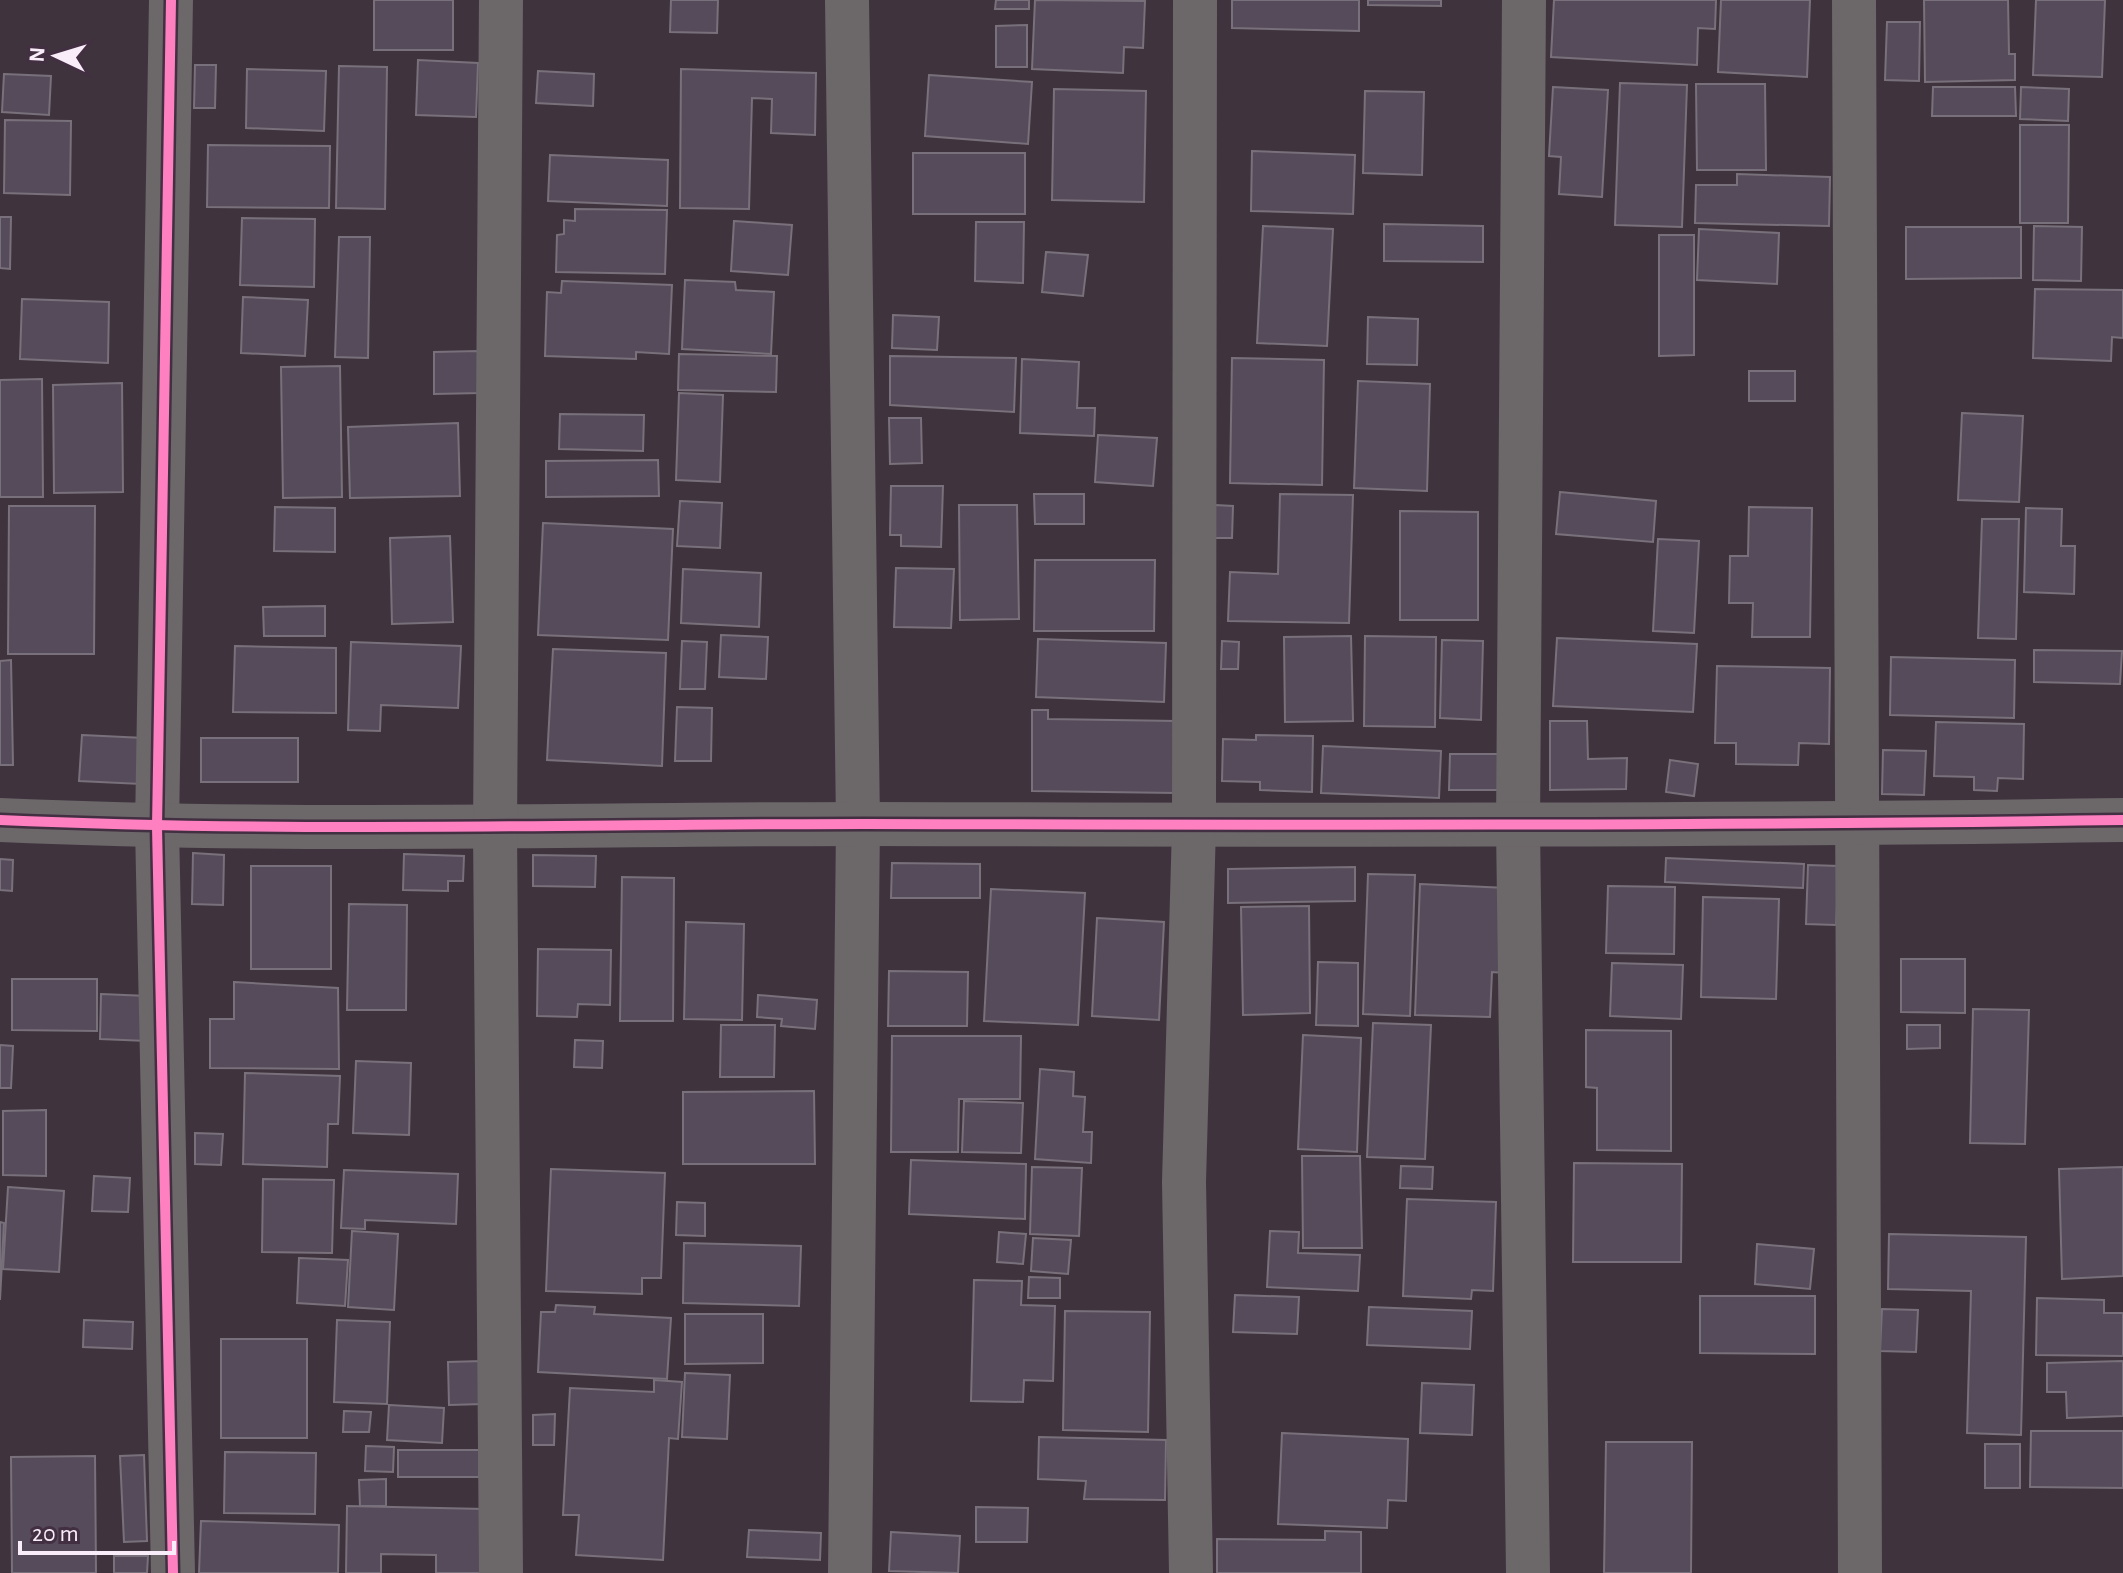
<svg xmlns="http://www.w3.org/2000/svg" width="2123" height="1573" font-family="'Alegreya Sans',sans-serif">
<style>
.building{fill:#564b5a;stroke:#78707a;stroke-width:2}
.lines{fill:none;stroke-linecap:round;stroke-linejoin:round}
.minor{stroke:#6c6769;stroke-width:44}
.cycleway-casing{stroke:#432f42;stroke-width:15}
.cycleway{stroke:#ff80c0;stroke-width:10}
</style>
<rect width="100%" height="100%" fill="#3f343e"/>
<g class="building">
<rect x="374" y="0" width="79" height="50"/>
<polygon points="671,0 718,0 717,33 670,32"/>
<polygon points="996,0 1029,0 1029,9 995,9"/>
<polygon points="1035,0 1145,1 1143,48 1124,47 1123,73 1032,69"/>
<polygon points="1232,0 1359,0 1359,31 1232,28"/>
<polygon points="1368,0 1441,0 1441,6 1368,5"/>
<polygon points="1554,0 1716,0 1715,29 1698,28 1697,65 1551,57"/>
<polygon points="1721,0 1810,0 1807,77 1718,72"/>
<polygon points="1924,0 2008,0 2009,54 2015,54 2015,80 1925,82"/>
<polygon points="2036,0 2105,0 2102,77 2033,75"/>
<polygon points="1887,22 1920,22 1919,81 1885,80"/>
<polygon points="1027,25 1027,67 996,67 996,26"/>
<polygon points="418,60 478,63 476,117 416,115"/>
<polygon points="195,65 216,65 215,108 194,108"/>
<polygon points="339,66 387,67 385,209 336,208"/>
<polygon points="247,69 326,71 324,131 246,128"/>
<polygon points="681,69 816,73 815,135 771,133 772,99 752,98 749,209 680,208"/>
<polygon points="538,71 594,74 593,106 536,103"/>
<polygon points="4,74 51,76 49,115 2,112"/>
<polygon points="929,75 1032,82 1028,144 925,136"/>
<polygon points="1620,83 1687,85 1682,227 1615,225"/>
<polygon points="1696,84 1765,84 1766,170 1697,170"/>
<polygon points="1553,87 1608,90 1602,197 1559,194 1561,157 1549,156"/>
<polygon points="1933,87 2015,87 2016,116 1932,116"/>
<polygon points="2021,87 2069,89 2068,121 2020,119"/>
<polygon points="1054,89 1146,91 1144,202 1052,200"/>
<polygon points="1365,91 1424,92 1422,175 1363,173"/>
<polygon points="5,120 71,121 70,195 4,193"/>
<polygon points="2020,125 2069,125 2068,223 2020,223"/>
<polygon points="208,145 330,146 329,208 207,207"/>
<polygon points="1252,151 1355,155 1353,214 1251,211"/>
<rect x="913" y="153" width="112" height="61"/>
<polygon points="550,155 668,160 667,206 548,201"/>
<polygon points="1737,174 1830,177 1829,226 1695,223 1696,185 1737,185"/>
<polygon points="575,209 667,210 665,274 556,272 557,235 564,234 564,220 575,221"/>
<polygon points="0,217 11,217 10,269 0,268"/>
<polygon points="242,218 315,219 314,287 240,285"/>
<polygon points="734,221 792,225 788,275 731,271"/>
<polygon points="976,222 1024,222 1023,283 975,281"/>
<polygon points="1384,224 1483,226 1483,262 1384,261"/>
<polygon points="1263,226 1333,229 1327,346 1257,343"/>
<polygon points="2034,226 2082,227 2081,281 2033,280"/>
<polygon points="1906,227 2021,227 2021,278 1906,279"/>
<polygon points="1699,229 1779,233 1777,284 1697,280"/>
<polygon points="1659,235 1694,235 1694,355 1659,356"/>
<polygon points="339,237 370,237 368,358 335,357"/>
<polygon points="1046,252 1088,255 1083,296 1042,292"/>
<polygon points="685,280 735,282 736,290 774,292 771,354 682,349"/>
<polygon points="562,281 672,285 669,354 636,352 636,359 545,356 547,292 561,293"/>
<polygon points="2035,289 2123,290 2123,338 2112,337 2111,361 2033,358"/>
<polygon points="243,297 308,300 305,356 241,353"/>
<polygon points="22,299 109,302 108,363 20,359"/>
<polygon points="893,315 939,317 937,350 892,348"/>
<polygon points="1368,317 1418,319 1417,365 1367,364"/>
<polygon points="478,351 479,393 434,394 434,352"/>
<polygon points="679,354 777,356 776,392 678,390"/>
<polygon points="890,356 1016,358 1014,412 890,405"/>
<polygon points="1232,358 1324,360 1322,485 1230,483"/>
<polygon points="1022,359 1079,362 1077,408 1095,408 1094,436 1020,433"/>
<polygon points="340,366 342,497 283,498 281,367"/>
<rect x="1749" y="371" width="46" height="30"/>
<polygon points="42,379 43,497 0,497 0,380"/>
<polygon points="1358,381 1430,384 1427,491 1354,488"/>
<polygon points="122,383 123,492 54,493 53,385"/>
<polygon points="679,393 723,395 720,482 676,480"/>
<polygon points="1962,413 2023,416 2019,502 1958,500"/>
<polygon points="560,414 644,415 643,451 559,449"/>
<polygon points="889,418 921,418 922,463 890,464"/>
<polygon points="458,423 460,496 350,498 348,427"/>
<polygon points="1098,435 1157,438 1153,486 1095,482"/>
<polygon points="658,460 659,496 546,497 546,461"/>
<polygon points="891,486 943,486 941,547 901,546 901,535 890,535"/>
<polygon points="1560,492 1656,501 1653,542 1556,534"/>
<polygon points="1034,494 1084,494 1084,524 1035,524"/>
<polygon points="1280,494 1353,495 1349,623 1228,621 1230,572 1278,574"/>
<polygon points="680,501 722,503 720,548 677,546"/>
<polygon points="959,505 1017,505 1019,619 960,620"/>
<polygon points="1215,505 1233,506 1232,538 1213,538"/>
<polygon points="9,506 95,506 94,654 8,654"/>
<polygon points="275,507 335,508 335,552 274,551"/>
<polygon points="1749,507 1812,508 1810,637 1752,637 1753,603 1729,603 1730,556 1748,556"/>
<polygon points="2026,508 2062,509 2061,546 2075,546 2074,594 2024,592"/>
<polygon points="1400,511 1478,512 1478,620 1400,620"/>
<polygon points="1982,519 2019,519 2016,639 1978,638"/>
<polygon points="543,523 673,529 668,640 538,635"/>
<polygon points="450,536 453,622 392,624 390,538"/>
<polygon points="1658,539 1699,541 1694,633 1653,631"/>
<polygon points="1035,560 1155,560 1154,631 1034,631"/>
<polygon points="896,568 954,569 951,628 894,627"/>
<polygon points="683,569 761,573 759,627 681,623"/>
<polygon points="325,606 325,636 264,636 263,607"/>
<polygon points="721,635 768,637 766,679 719,677"/>
<polygon points="1351,636 1353,721 1285,722 1284,637"/>
<polygon points="1365,636 1436,637 1435,727 1364,726"/>
<polygon points="1557,638 1697,644 1693,712 1553,706"/>
<polygon points="1038,639 1166,643 1164,702 1036,697"/>
<polygon points="1442,640 1483,641 1481,720 1440,718"/>
<polygon points="682,641 707,642 705,689 680,689"/>
<polygon points="1222,641 1239,642 1238,669 1221,669"/>
<polygon points="351,642 461,646 458,708 381,705 380,731 348,730"/>
<polygon points="235,646 336,648 336,713 233,712"/>
<polygon points="553,649 666,653 662,766 547,760"/>
<polygon points="2034,650 2122,651 2120,684 2034,682"/>
<polygon points="1891,657 2015,660 2014,718 1890,715"/>
<polygon points="11,660 13,765 0,765 0,661"/>
<polygon points="1717,666 1830,668 1829,744 1799,743 1798,765 1736,764 1736,743 1715,743"/>
<polygon points="677,707 712,708 711,761 675,761"/>
<polygon points="1032,710 1048,710 1048,719 1176,721 1176,793 1032,791"/>
<polygon points="1550,721 1587,721 1588,759 1627,758 1626,789 1550,790"/>
<polygon points="1936,722 2024,724 2023,779 1998,778 1997,791 1974,790 1974,777 1934,776"/>
<polygon points="82,735 144,738 141,784 79,781"/>
<polygon points="1256,735 1313,736 1312,792 1260,790 1260,782 1222,781 1223,739 1256,740"/>
<rect x="201" y="738" width="97" height="44"/>
<polygon points="1323,746 1441,751 1439,798 1321,793"/>
<polygon points="1883,750 1926,751 1924,795 1882,794"/>
<polygon points="1450,754 1503,754 1502,790 1449,790"/>
<polygon points="1670,760 1698,764 1694,796 1666,792"/>
<polygon points="193,853 224,855 223,905 192,904"/>
<polygon points="404,854 464,856 463,881 448,881 448,891 403,890"/>
<polygon points="533,855 596,856 595,887 533,886"/>
<polygon points="1666,858 1804,864 1803,888 1665,882"/>
<polygon points="0,859 13,860 12,891 0,890"/>
<polygon points="892,863 980,864 980,898 891,898"/>
<polygon points="1808,865 1839,866 1836,925 1806,924"/>
<rect x="251" y="866" width="80" height="103"/>
<polygon points="1355,867 1355,901 1228,903 1228,869"/>
<polygon points="1368,874 1415,875 1410,1016 1363,1014"/>
<polygon points="622,877 674,878 673,1021 620,1021"/>
<polygon points="1420,884 1507,888 1504,973 1492,972 1490,1017 1415,1015"/>
<polygon points="1608,886 1675,887 1674,954 1606,953"/>
<polygon points="991,889 1085,893 1078,1025 984,1021"/>
<polygon points="1703,897 1779,899 1776,999 1701,997"/>
<polygon points="349,904 407,905 406,1010 347,1010"/>
<polygon points="1309,906 1310,1013 1243,1015 1241,907"/>
<polygon points="1097,918 1164,922 1159,1020 1092,1016"/>
<polygon points="686,922 744,924 742,1020 684,1019"/>
<polygon points="538,949 611,950 610,1005 578,1004 577,1017 537,1016"/>
<polygon points="1901,959 1965,959 1965,1013 1901,1012"/>
<polygon points="1318,962 1358,963 1358,1026 1316,1025"/>
<polygon points="1612,963 1683,965 1681,1019 1610,1016"/>
<polygon points="889,971 968,972 967,1026 888,1026"/>
<polygon points="12,979 97,979 97,1031 12,1030"/>
<polygon points="234,982 338,988 339,1069 210,1068 210,1019 234,1019"/>
<polygon points="101,994 148,996 147,1041 100,1039"/>
<polygon points="758,995 817,1000 815,1029 781,1026 782,1019 757,1017"/>
<polygon points="1973,1009 2029,1010 2025,1144 1970,1143"/>
<polygon points="1373,1023 1431,1025 1425,1159 1367,1157"/>
<polygon points="721,1025 775,1025 774,1077 720,1077"/>
<polygon points="1907,1025 1940,1025 1940,1048 1907,1049"/>
<polygon points="1586,1030 1671,1031 1671,1151 1597,1150 1597,1088 1586,1087"/>
<polygon points="1303,1035 1361,1038 1357,1152 1298,1149"/>
<polygon points="892,1036 1021,1036 1020,1099 959,1099 958,1152 891,1152"/>
<polygon points="575,1040 603,1041 602,1068 574,1067"/>
<polygon points="0,1045 13,1046 11,1088 0,1088"/>
<polygon points="356,1061 411,1063 409,1135 353,1133"/>
<polygon points="1040,1069 1074,1072 1073,1096 1085,1097 1083,1132 1092,1132 1091,1163 1035,1159"/>
<polygon points="245,1073 340,1076 338,1124 328,1124 327,1167 243,1164"/>
<polygon points="814,1091 815,1164 683,1164 683,1092"/>
<polygon points="964,1101 1023,1103 1021,1153 962,1152"/>
<polygon points="46,1110 46,1176 3,1175 3,1111"/>
<polygon points="195,1133 223,1134 221,1165 195,1164"/>
<polygon points="1302,1156 1360,1156 1362,1248 1303,1248"/>
<polygon points="911,1160 1026,1164 1025,1219 909,1214"/>
<polygon points="1574,1163 1682,1164 1681,1262 1573,1262"/>
<polygon points="1401,1166 1433,1167 1432,1189 1400,1188"/>
<polygon points="1032,1167 1082,1168 1079,1236 1030,1234"/>
<polygon points="2123,1167 2123,1276 2062,1279 2059,1169"/>
<polygon points="551,1169 665,1173 661,1278 642,1278 642,1294 546,1291"/>
<polygon points="344,1170 458,1174 456,1224 365,1220 365,1229 341,1228"/>
<polygon points="94,1176 130,1178 128,1212 92,1211"/>
<polygon points="263,1179 334,1180 332,1253 262,1252"/>
<polygon points="8,1187 64,1191 59,1272 3,1269"/>
<polygon points="1407,1199 1496,1202 1493,1291 1472,1290 1471,1299 1403,1296"/>
<polygon points="677,1202 705,1203 705,1236 676,1235"/>
<polygon points="0,1222 4,1223 0,1300"/>
<polygon points="352,1231 398,1234 394,1310 348,1307"/>
<polygon points="1270,1231 1299,1232 1298,1253 1360,1255 1358,1291 1267,1287"/>
<polygon points="999,1232 1026,1234 1023,1264 997,1262"/>
<polygon points="1889,1234 2026,1237 2021,1435 1967,1433 1971,1291 1888,1289"/>
<polygon points="1033,1238 1071,1240 1068,1274 1031,1271"/>
<polygon points="684,1243 801,1246 799,1306 683,1303"/>
<polygon points="1757,1244 1814,1249 1810,1289 1755,1284"/>
<polygon points="299,1258 348,1260 345,1306 297,1303"/>
<polygon points="1029,1277 1060,1278 1060,1298 1028,1298"/>
<polygon points="974,1280 1022,1281 1021,1305 1055,1306 1053,1381 1024,1380 1023,1402 971,1401"/>
<polygon points="1235,1295 1299,1297 1297,1334 1233,1332"/>
<polygon points="1700,1296 1815,1296 1815,1354 1700,1353"/>
<polygon points="2037,1298 2104,1300 2104,1313 2123,1313 2123,1356 2036,1355"/>
<polygon points="556,1305 595,1307 594,1314 671,1318 667,1379 538,1372 541,1312 555,1312"/>
<polygon points="1369,1307 1472,1311 1470,1349 1367,1345"/>
<polygon points="1882,1309 1918,1310 1916,1352 1880,1351"/>
<polygon points="1065,1311 1150,1312 1148,1432 1063,1430"/>
<polygon points="685,1314 763,1314 763,1363 685,1364"/>
<polygon points="84,1320 133,1322 132,1349 83,1347"/>
<polygon points="337,1320 390,1322 387,1404 334,1402"/>
<rect x="221" y="1339" width="86" height="99"/>
<polygon points="482,1361 483,1404 449,1405 448,1362"/>
<polygon points="2123,1361 2123,1416 2067,1418 2066,1392 2047,1392 2047,1363"/>
<polygon points="685,1373 730,1375 727,1439 682,1437"/>
<polygon points="654,1380 682,1382 678,1439 669,1438 663,1560 576,1555 579,1515 563,1515 570,1388 654,1392"/>
<polygon points="1422,1383 1474,1385 1472,1435 1420,1433"/>
<polygon points="389,1405 444,1408 442,1443 387,1440"/>
<polygon points="344,1411 371,1412 369,1432 343,1432"/>
<polygon points="555,1414 554,1445 533,1445 533,1415"/>
<polygon points="2031,1431 2123,1431 2123,1488 2030,1487"/>
<polygon points="1282,1433 1408,1439 1406,1501 1388,1500 1387,1528 1278,1524"/>
<polygon points="1039,1437 1166,1440 1165,1500 1084,1499 1086,1481 1038,1479"/>
<polygon points="1606,1442 1692,1442 1691,1573 1604,1573"/>
<rect x="1985" y="1444" width="35" height="44"/>
<polygon points="366,1446 394,1447 393,1472 365,1471"/>
<rect x="398" y="1450" width="81" height="27"/>
<polygon points="225,1452 316,1453 315,1514 224,1513"/>
<polygon points="144,1455 147,1541 124,1542 120,1456"/>
<polygon points="95,1456 96,1573 12,1573 11,1457"/>
<polygon points="386,1479 386,1506 360,1506 359,1480"/>
<polygon points="347,1506 484,1509 482,1573 436,1573 436,1555 381,1554 381,1573 346,1573"/>
<polygon points="976,1507 1028,1508 1027,1542 976,1542"/>
<polygon points="201,1521 339,1525 338,1573 199,1573"/>
<polygon points="749,1530 821,1533 820,1560 747,1557"/>
<polygon points="1325,1531 1361,1532 1361,1573 1217,1573 1217,1539 1325,1540"/>
<polygon points="891,1532 960,1536 958,1573 889,1571"/>
<polygon points="114,1556 148,1556 147,1573 114,1573"/>
</g>
<g class="lines">
<g class="minor">
<polyline points="171,0 157,827 173,1573"/>
<polyline points="847,0 858,824 850,1573"/>
<polyline points="1524,0 1518,826 1528,1573"/>
<polyline points="1854,0 1860,1573"/>
<path d="M0,820C288,833 576,824 864,824C1284,825 1703,826 2123,820"/>
<polyline points="501,1573 495,829 501,0"/>
<polyline points="1191,1573 1184,1182 1194,826 1195,0"/>
</g>
<g class="cycleway-casing">
<g id="cycleway">
<polyline points="171,0 157,827 173,1573"/>
<path d="M0,820C288,833 576,824 864,824C1284,825 1703,826 2123,820"/>
</g>
</g>
<use href="#cycleway" class="cycleway"/>
</g>
<g transform="translate(56 56) rotate(274)" stroke="#432f42" stroke-width="6" paint-order="stroke">
<path d="M0-6L14 30L0 20L-14 30Z" fill="#f9edf9"/>
<text y="-12" font-size="22" font-weight="bold" text-anchor="middle" fill="#f9edf9">N</text>
</g>
<path d="M20 1541v12h154v-12" fill="none" stroke="#f9edf9" stroke-width="4"/>
<text x="32" y="1541" font-size="24" fill="#f9edf9" stroke="#432f42" stroke-width="6" paint-order="stroke">20 m</text>
</svg>
